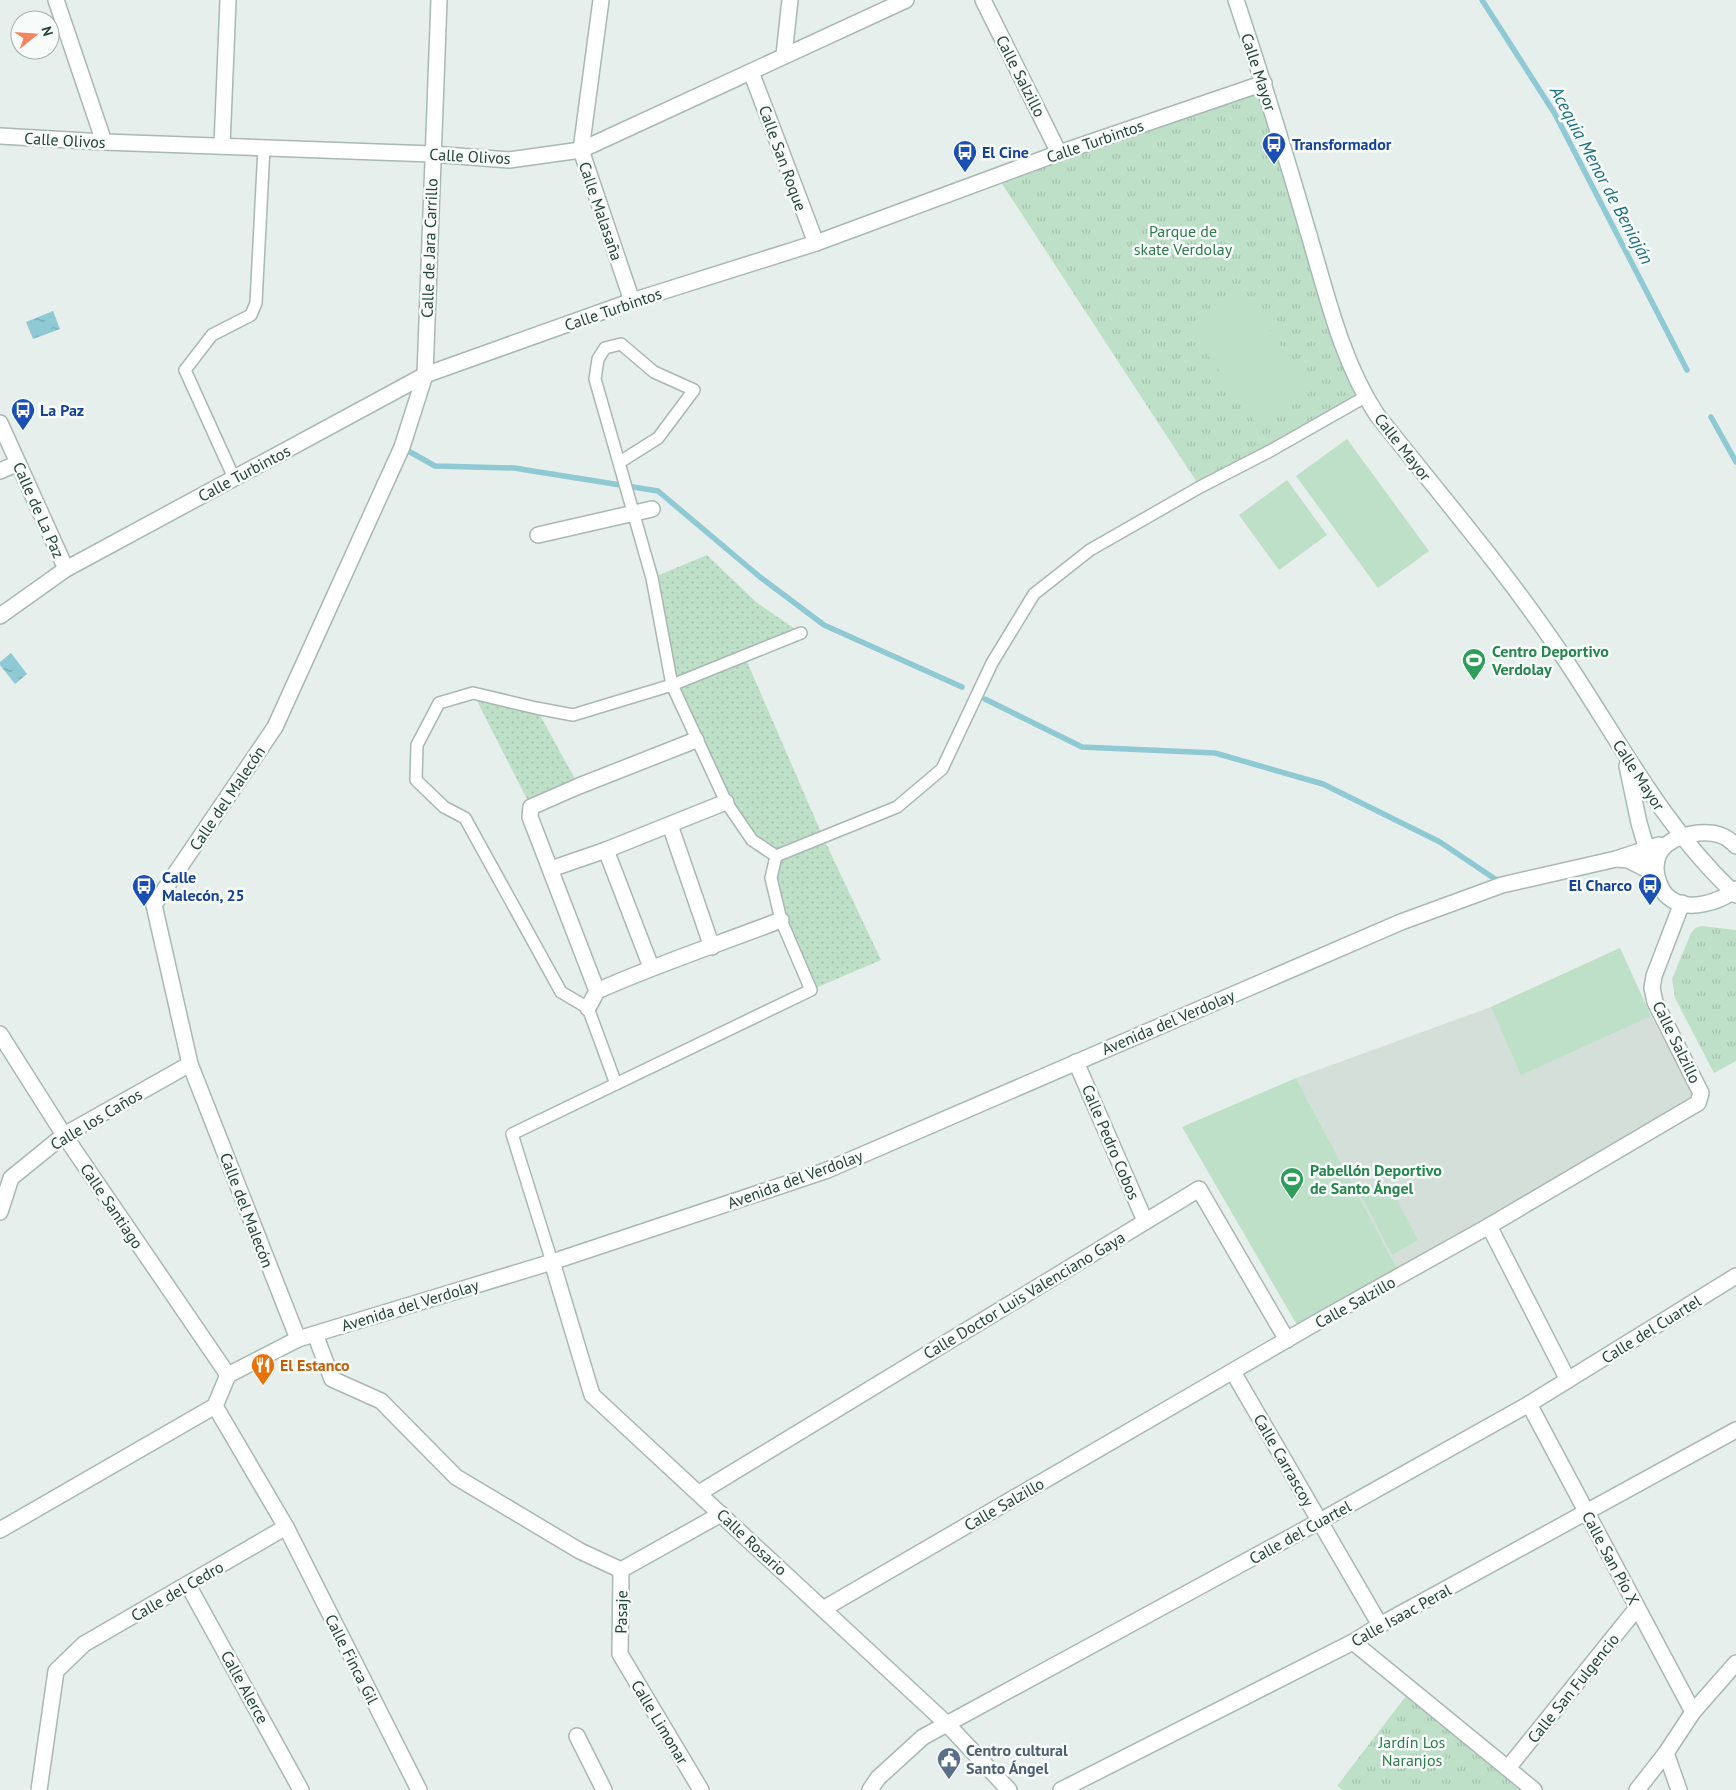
<svg xmlns="http://www.w3.org/2000/svg" width="1736" height="1790" font-family="'PT Sans',sans-serif">
<style>
.built{fill:#d4dfda}
.grass{fill:url(#grass-dots)}
.park{fill:url(#park-tufts)}
.pitch{fill:#bfe0c8}
.water{fill:url(#water-ripples)}
.lines{fill:none;stroke-linecap:round;stroke-linejoin:round}
.stream{stroke:#8ec9d4;stroke-width:5.5}
.lane-casing{stroke:#a8b8b2;stroke-width:14}
.street-casing{stroke:#a8b8b2;stroke-width:18}
.secondary-casing{stroke:#a4bbb3;stroke-width:18}
.lane{stroke:#fff;stroke-width:11}
.street{stroke:#fff;stroke-width:15}
.secondary{stroke:#fff;stroke-width:15}
.labels{text-anchor:middle;dominant-baseline:central;stroke-width:5;stroke-linejoin:round;paint-order:stroke}
.street-label{font-size:16px;fill:#24423a;stroke:#f7fbf9}
.transit-label{font-size:16px;font-weight:bold;fill:#164399;stroke:#f7fbf9;text-anchor:start}
.park-label{font-size:16px;fill:#2d7a4b;stroke:#f7fbf9}
.leisure-label{font-size:16px;font-weight:bold;fill:#27864d;stroke:#f7fbf9;text-anchor:start}
.food-label{font-size:16px;font-weight:bold;fill:#c56008;stroke:#f7fbf9;text-anchor:start}
.service-label{font-size:16px;font-weight:bold;fill:#4e5e75;stroke:#f7fbf9;text-anchor:start}
.water-label{font-size:18px;font-style:italic;fill:#1c6f80;stroke:#f7fbf9}
</style>
<defs>
<pattern id="grass-dots" width="8" height="8" patternUnits="userSpaceOnUse" patternTransform="scale(1.25)"><rect width="8" height="8" fill="#bfe0c8"/><path d="M2 2h.1M6 6h.1" fill="none" stroke="#a4c1ad" stroke-width="1.8" stroke-linecap="round"/></pattern>
<pattern id="park-tufts" width="24" height="20" patternUnits="userSpaceOnUse" patternTransform="scale(1.25)"><rect width="24" height="20" fill="#bfe0c8"/><path d="M3 7l-1-3M5 7V3M7 7l1-3M15 17l-1-3M17 17v-4M19 17l1-3" fill="none" stroke="#a4c1ad"/></pattern>
<pattern id="water-ripples" width="26" height="14" patternUnits="userSpaceOnUse" patternTransform="scale(1.25)"><rect width="26" height="14" fill="#8ec9d4"/><path d="M2 4q2-2 4 0t4 0M15 11q2-2 4 0t4 0" fill="none" stroke="#74a5ad"/></pattern>
</defs>
<rect width="100%" height="100%" fill="#e6efeb"/>
<polygon class="built" points="1620,948 1651,1016 1698,1103 1401,1276 1296,1078 1491,1007"/>
<g class="grass">
<polygon points="707,555 756,602 801,633 745,657 823,837 881,960 811,990 771,878 776,856 752,840 672,685 652,578"/>
<polygon points="473,693 536,708 579,786 531,807"/>
</g>
<g class="park">
<polygon points="1264,83 1365,397 1200,487 997,176"/>
<polygon points="1702,926 1736,930 1736,1061 1714,1073 1675,998 1672,979 1691,933 1695,928"/>
<polygon points="1406,1696 1521,1790 1343,1790 1337,1786"/>
</g>
<g class="pitch">
<polygon points="1243,292 1312,391 1259,428 1190,329"/>
<polygon points="1347,439 1429,551 1378,588 1296,476"/>
<polygon points="1287,480 1327,535 1279,570 1239,515"/>
<polygon points="1620,948 1651,1016 1521,1075 1491,1007"/>
<polygon points="1296,1078 1401,1276 1319,1321 1297,1325 1182,1127"/>
<polygon points="1388,1183 1418,1240 1392,1255 1361,1195"/>
</g>
<g class="water">
<polygon points="53,311 60,329 33,339 26,322"/>
<polygon points="11,653 27,674 15,684 0,665 0,662"/>
</g>
<g class="lines">
<g class="stream">
<polyline points="1482,0 1555,114 1687,370"/>
<polyline points="1711,417 1736,462"/>
<polyline points="403,448 435,466 514,468 658,491 760,577 824,625 962,687"/>
<polyline points="985,699 1082,747 1215,753 1323,784 1440,842 1501,883"/>
</g>
<g class="lane-casing">
<g id="lane">
<polyline points="620,462 658,438 694,390 654,372 621,344 605,348 598,359 595,379 652,578 672,685 801,633"/>
<polyline points="234,478 185,370 212,335 251,315 256,303 264,147"/>
<polyline points="616,1084 588,1008 561,992 465,818 444,807 416,780 417,745 439,703 473,693 536,708 573,715 672,685 726,802 752,840 776,856"/>
<polyline points="552,1262 512,1134 811,990 781,920 771,878 776,856 897,807 942,769 992,663 1034,594 1090,550 1200,487 1270,451 1365,397"/>
</g>
</g>
<g class="street-casing">
<g id="street">
<polyline points="56,0 104,142"/>
<polyline points="601,0 581,150 632,301"/>
<polyline points="983,0 1059,153"/>
<polyline points="784,55 790,0"/>
<polyline points="751,72 816,243"/>
<polyline points="0,136 104,142 432,154 509,160 581,150 906,0"/>
<polyline points="222,146 228,0"/>
<polyline points="0,423 66,569"/>
<polyline points="0,471 18,463"/>
<polyline points="538,535 652,509"/>
<polyline points="0,616 66,569 425,375 632,301 816,243 1059,153 1264,83"/>
<polyline points="670,825 712,947"/>
<polyline points="606,850 651,967"/>
<polyline points="1617,859 1628,860 1654,873"/>
<polyline points="551,869 606,850 726,802"/>
<path d="M597,991C657,964 719,944 781,920"/>
<polyline points="588,1008 597,991 530,817 531,807 579,786 696,740"/>
<polyline points="0,1034 64,1135 228,1375"/>
<polyline points="1076,1062 1145,1221"/>
<polyline points="0,1212 11,1178 64,1135 190,1064"/>
<polyline points="1489,1226 1568,1380"/>
<polyline points="552,1262 592,1395 947,1724 1009,1790"/>
<polyline points="315,1334 332,1379 381,1401 456,1477 580,1551 621,1570"/>
<polyline points="298,1339 190,1064 154,905 275,727 402,447 425,375 439,0"/>
<polyline points="1233,1372 1380,1625"/>
<polyline points="1529,1404 1693,1712"/>
<polyline points="215,1406 286,1527 419,1790"/>
<polyline points="699,1493 1199,1189 1287,1340"/>
<polyline points="0,1530 215,1406 228,1375 298,1339 552,1262 825,1171 1401,922 1502,885 1616,859 1659,845"/>
<polyline points="621,1570 620,1654 701,1790"/>
<polyline points="621,1570 721,1514"/>
<polyline points="188,1585 301,1790"/>
<polyline points="823,1609 1319,1321 1489,1226 1698,1103 1701,1093 1655,1002 1652,988 1654,976 1682,903"/>
<polyline points="1353,1642 1534,1790"/>
<polyline points="577,1736 604,1790"/>
<polyline points="1666,1753 1679,1790"/>
<polyline points="1508,1768 1637,1608"/>
<polyline points="39,1790 56,1671 84,1644 286,1527"/>
<polyline points="870,1790 878,1778 923,1737 1320,1521 1529,1404 1736,1276"/>
<polyline points="1061,1790 1353,1642 1380,1625 1736,1430"/>
<polyline points="1637,1790 1666,1753 1693,1712 1736,1663"/>
</g>
</g>
<g class="secondary-casing">
<g id="secondary">
<path d="M1236,0C1262,78 1286,156 1309,235C1327,296 1342,362 1377,415C1442,497 1511,577 1568,664C1621,744 1665,829 1736,895"/>
<polyline points="1627,766 1639,823 1653,870"/>
<path d="M1736,846C1725,834 1714,832 1698,833C1673,836 1651,848 1657,876C1659,885 1663,894 1671,899C1688,912 1721,902 1736,889"/>
</g>
</g>
<use href="#lane" class="lane"/>
<use href="#street" class="street"/>
<use href="#secondary" class="secondary"/>
</g>
<defs>
<g id="bus-pin" transform="scale(1.25)"><path d="M0 17L-7.5 6A9.5 9.5 0 1 1 7.5 6Z" fill="#1a4fb4" stroke="#f7fbf9"/><path d="M-5-6H5V4H4V6H2V4H-2V6H-4V4H-5ZM-3.5-4V0h7V-4ZM-3.5 1.2v1.5H-2V1.2ZM2 1.2v1.5H3.5V1.2Z" fill="#fff"/></g>
<g id="stadium-pin" transform="scale(1.25)"><path d="M0 17L-7.5 6A9.5 9.5 0 1 1 7.5 6Z" fill="#2e9e5b" stroke="#f7fbf9"/><path d="M0-5a6.5 5 0 1 0 0 10a6.5 5 0 1 0 0-10ZM-3.5-1.8h7v3.6h-7Z" fill="#fff"/></g>
<g id="restaurant-pin" transform="scale(1.25)"><path d="M0 17L-7.5 6A9.5 9.5 0 1 1 7.5 6Z" fill="#e8710a" stroke="#f7fbf9"/><path d="M-5-6h1v4h1v-4h1v4h1v-4h1v5L-1.5 .5V6h-2V.5L-5-1ZM5-6V6H3V1.5H1.5Q1.5-4 5-6Z" fill="#fff"/></g>
<g id="civic-pin" transform="scale(1.25)"><path d="M0 17L-7.5 6A9.5 9.5 0 1 1 7.5 6Z" fill="#5c6f8a" stroke="#f7fbf9"/><path d="M-.6-6.5H3V-4.5H.6V-3L4-1V1h2V6H-6V1h2V-1L-.6-3ZM-1.2 2.5V6h2.4V2.5Z" fill="#fff"/></g>
</defs>
<g fill-rule="evenodd">
<use href="#bus-pin" x="1274" y="144"/>
<use href="#bus-pin" x="965" y="152"/>
<use href="#bus-pin" x="23" y="410"/>
<use href="#stadium-pin" x="1474" y="660"/>
<use href="#bus-pin" x="1650" y="885"/>
<use href="#bus-pin" x="144" y="886"/>
<use href="#stadium-pin" x="1292" y="1179"/>
<use href="#restaurant-pin" x="263" y="1365"/>
<use href="#civic-pin" x="949" y="1759"/>
</g>
<g class="labels">
<g class="street-label">
<text transform="translate(1259 72) rotate(72)">Calle Mayor</text>
<text transform="translate(1021 76) rotate(63)">Calle Salzillo</text>
<text transform="translate(65 140) rotate(3)">Calle Olivos</text>
<text transform="translate(1095 141) rotate(-19)">Calle Turbintos</text>
<text transform="translate(470 156) rotate(3)">Calle Olivos</text>
<text transform="translate(783 158) rotate(70)">Calle San Roque</text>
<text transform="translate(601 211) rotate(71)">Calle Malasaña</text>
<text transform="translate(429 248) rotate(-88)">Calle de Jara Carrillo</text>
<text transform="translate(613 309) rotate(-19)">Calle Turbintos</text>
<text transform="translate(1403 447) rotate(52)">Calle Mayor</text>
<text transform="translate(244 473) rotate(-28)">Calle Turbintos</text>
<text transform="translate(39 510) rotate(66)">Calle de La Paz</text>
<text transform="translate(1639 775) rotate(57)">Calle Mayor</text>
<text transform="translate(227 798) rotate(-56)">Calle del Malecón</text>
<text transform="translate(1168 1022) rotate(-23)">Avenida del Verdolay</text>
<text transform="translate(1677 1042) rotate(64)">Calle Salzillo</text>
<text transform="translate(96 1119) rotate(-31)">Calle los Caños</text>
<text transform="translate(1111 1142) rotate(67)">Calle Pedro Cobos</text>
<text transform="translate(795 1179) rotate(-20)">Avenida del Verdolay</text>
<text transform="translate(112 1206) rotate(56)">Calle Santiago</text>
<text transform="translate(247 1210) rotate(69)">Calle del Malecón</text>
<text transform="translate(1024 1295) rotate(-31)">Calle Doctor Luis Valenciano Gaya</text>
<text transform="translate(1355 1302) rotate(-29)">Calle Salzillo</text>
<text transform="translate(410 1305) rotate(-17)">Avenida del Verdolay</text>
<text transform="translate(1651 1329) rotate(-32)">Calle del Cuartel</text>
<text transform="translate(1284 1460) rotate(60)">Calle Carrascoy</text>
<text transform="translate(1004 1504) rotate(-30)">Calle Salzillo</text>
<text transform="translate(1300 1532) rotate(-29)">Calle del Cuartel</text>
<text transform="translate(752 1542) rotate(43)">Calle Rosario</text>
<text transform="translate(1611 1558) rotate(62)">Calle San Pío X</text>
<text transform="translate(177 1591) rotate(-30)">Calle del Cedro</text>
<text transform="translate(621 1612) rotate(-89)">Pasaje</text>
<text transform="translate(1401 1615) rotate(-29)">Calle Isaac Peral</text>
<text transform="translate(352 1659) rotate(63)">Calle Finca Gil</text>
<text transform="translate(245 1687) rotate(61)">Calle Alerce</text>
<text transform="translate(1573 1688) rotate(-51)">Calle San Fulgencio</text>
<text transform="translate(660 1722) rotate(59)">Calle Limonar</text>
</g>
<g class="transit-label">
<text x="1292" y="144">Transformador</text>
<text x="982" y="152">El Cine</text>
<text x="40" y="410">La Paz</text>
<text x="162" y="877">Calle<tspan x="162" dy="18">Malecón, 25</tspan></text>
<text x="1632" y="885" text-anchor="end">El Charco</text>
</g>
<g class="park-label">
<text x="1183" y="231">Parque de<tspan x="1183" dy="18">skate Verdolay</tspan></text>
<text x="1412" y="1742">Jardín Los<tspan x="1412" dy="18">Naranjos</tspan></text>
</g>
<g class="leisure-label">
<text x="1492" y="651">Centro Deportivo<tspan x="1492" dy="18">Verdolay</tspan></text>
<text x="1310" y="1170">Pabellón Deportivo<tspan x="1310" dy="18">de Santo Ángel</tspan></text>
</g>
<g class="food-label">
<text x="280" y="1365">El Estanco</text>
</g>
<g class="service-label">
<text x="966" y="1750">Centro cultural<tspan x="966" dy="18">Santo Ángel</tspan></text>
</g>
<g class="water-label">
<text transform="translate(1602 175) rotate(62)">Acequia Menor de Beniaján</text>
</g>
</g>
<g transform="translate(35 35) rotate(73)"><circle r="24" fill="#f7fbf9" stroke="#a3b1ad"/>
<path d="M0-4L9 19L0 12L-9 19Z" fill="#f4845f"/>
<text y="-8" font-size="14" font-weight="bold" text-anchor="middle" fill="#24423a">N</text>
</g>
</svg>
